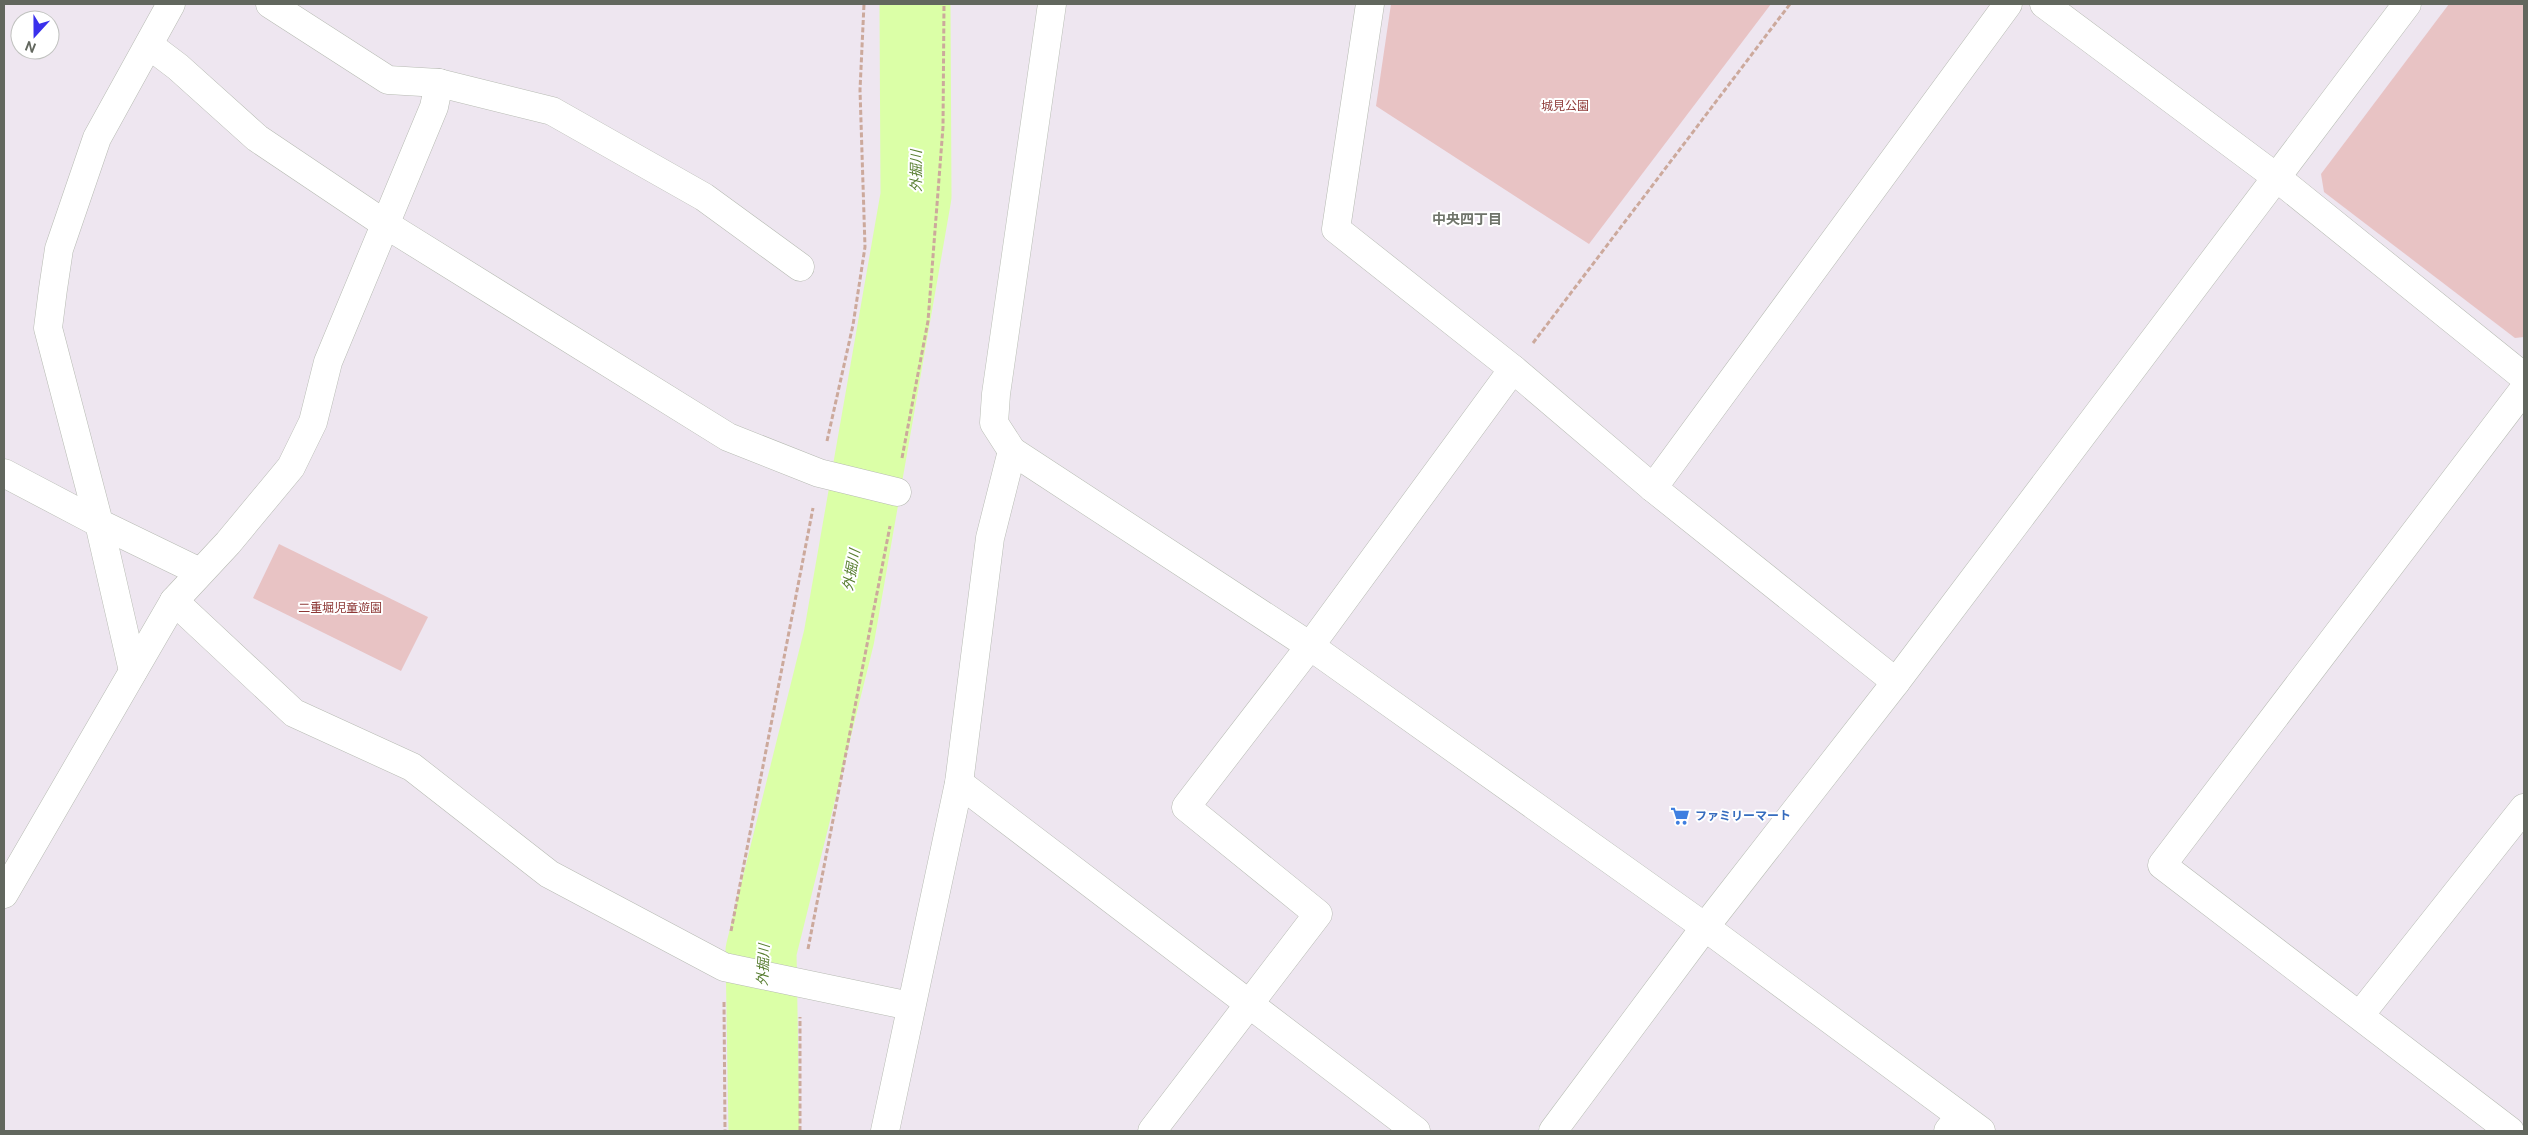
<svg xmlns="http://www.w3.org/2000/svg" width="2528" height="1135" font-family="'DM Sans','Noto Sans JP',sans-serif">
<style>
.green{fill:#e8c3c4}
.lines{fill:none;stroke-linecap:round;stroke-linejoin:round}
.river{stroke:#dbffa7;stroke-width:71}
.street-casing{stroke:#b7bbb3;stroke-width:29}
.secondary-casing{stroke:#b9beb5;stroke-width:29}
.path{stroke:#cca99c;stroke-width:3;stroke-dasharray:5 2.5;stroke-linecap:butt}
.street{stroke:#fff;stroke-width:28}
.secondary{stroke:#fff;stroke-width:28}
.labels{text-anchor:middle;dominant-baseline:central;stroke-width:4;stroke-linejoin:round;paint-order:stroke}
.park-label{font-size:12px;fill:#8d3836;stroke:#fff}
.shop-label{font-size:12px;font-weight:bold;fill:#366cbe;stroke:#fff;text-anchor:start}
.water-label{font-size:14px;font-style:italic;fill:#587e31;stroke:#fff}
.neighbourhood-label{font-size:14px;font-weight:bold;fill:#6f746a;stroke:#fff}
</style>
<rect width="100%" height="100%" fill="#eee6f0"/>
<g class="green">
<polygon points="1391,4 1771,4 1589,244 1376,106"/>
<polygon points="2449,4 2524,4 2524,337 2515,338 2324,192 2321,174"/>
<polygon points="279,544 428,617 401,671 253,598"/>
</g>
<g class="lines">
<polyline class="river" points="764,1131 761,951 839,637 916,196 915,4"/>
<g class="street-casing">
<g id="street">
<polyline points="171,4 97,138 59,249 53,289 48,328 99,523 200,572"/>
<polyline points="270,4 388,80 439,83 552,111 704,197 800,267"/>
<polyline points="1370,4 1336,229 1513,369 1653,488 1896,682"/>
<polyline points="2044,4 2276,177 2524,377"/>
<polyline points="149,45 178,67 257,138 385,224 728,437 819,473 897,492"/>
<polyline points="4,473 99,523 133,671"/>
<polyline points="1653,488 2008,4"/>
<polyline points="174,601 294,713 412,767 549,874 724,967 910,1006"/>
<polyline points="959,783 1416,1131"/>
<polyline points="4,894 174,601 228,543 291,467 313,422 328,362 434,107 439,83"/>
<polyline points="2360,1015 2524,808"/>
<polyline points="885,1131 959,783 990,538 1012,451"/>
<polyline points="1152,1131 1318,914 1186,807 1310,646 1513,369"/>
<polyline points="1948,1131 1960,1116"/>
<polyline points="2510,1131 2162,865 2524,389"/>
</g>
</g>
<g class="secondary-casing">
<g id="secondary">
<polyline points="1052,4 996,394 994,423 1012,451 1310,646 1705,927 1981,1131"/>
<polyline points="1553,1131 1705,927 1896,682 2407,4"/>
</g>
</g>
<g class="path">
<polyline points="1533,343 1790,4"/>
<polyline points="827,441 853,325 865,247 860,90 864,4"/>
<polyline points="902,458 928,321 943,127 944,4"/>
<polyline points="731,931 813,508"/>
<polyline points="808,949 890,526"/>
<polyline points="724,1002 725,1131"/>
<polyline points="800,1131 800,1017"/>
</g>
<use href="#street" class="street"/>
<use href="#secondary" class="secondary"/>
</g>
<defs>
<g id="supermarket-bare" transform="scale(1.5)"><path d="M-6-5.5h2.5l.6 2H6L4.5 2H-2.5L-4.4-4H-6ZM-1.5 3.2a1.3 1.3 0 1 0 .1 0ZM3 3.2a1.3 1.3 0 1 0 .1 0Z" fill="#3f7fe0" stroke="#fff" stroke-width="2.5" paint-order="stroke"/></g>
</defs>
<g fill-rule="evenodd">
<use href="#supermarket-bare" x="1680" y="816"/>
</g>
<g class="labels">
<g class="park-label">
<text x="1565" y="106">城見公園</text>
<text x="340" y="608">二重堀児童遊園</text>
</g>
<g class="shop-label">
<text x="1695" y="816">ファミリーマート</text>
</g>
<g class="water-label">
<text transform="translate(916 171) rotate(-90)">外掘川</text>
<text transform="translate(851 570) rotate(-80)">外掘川</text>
<text transform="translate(763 965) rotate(-87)">外掘川</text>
</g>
<g class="neighbourhood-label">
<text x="1467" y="219">中央四丁目</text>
</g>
</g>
<rect width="2528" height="1135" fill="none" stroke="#62675e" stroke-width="10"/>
<g transform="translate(35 35) rotate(201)"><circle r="24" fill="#ffffff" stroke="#c0c2bf"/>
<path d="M0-4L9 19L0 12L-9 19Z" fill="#3a30ec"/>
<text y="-8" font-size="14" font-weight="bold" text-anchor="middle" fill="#62675e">N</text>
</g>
</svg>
